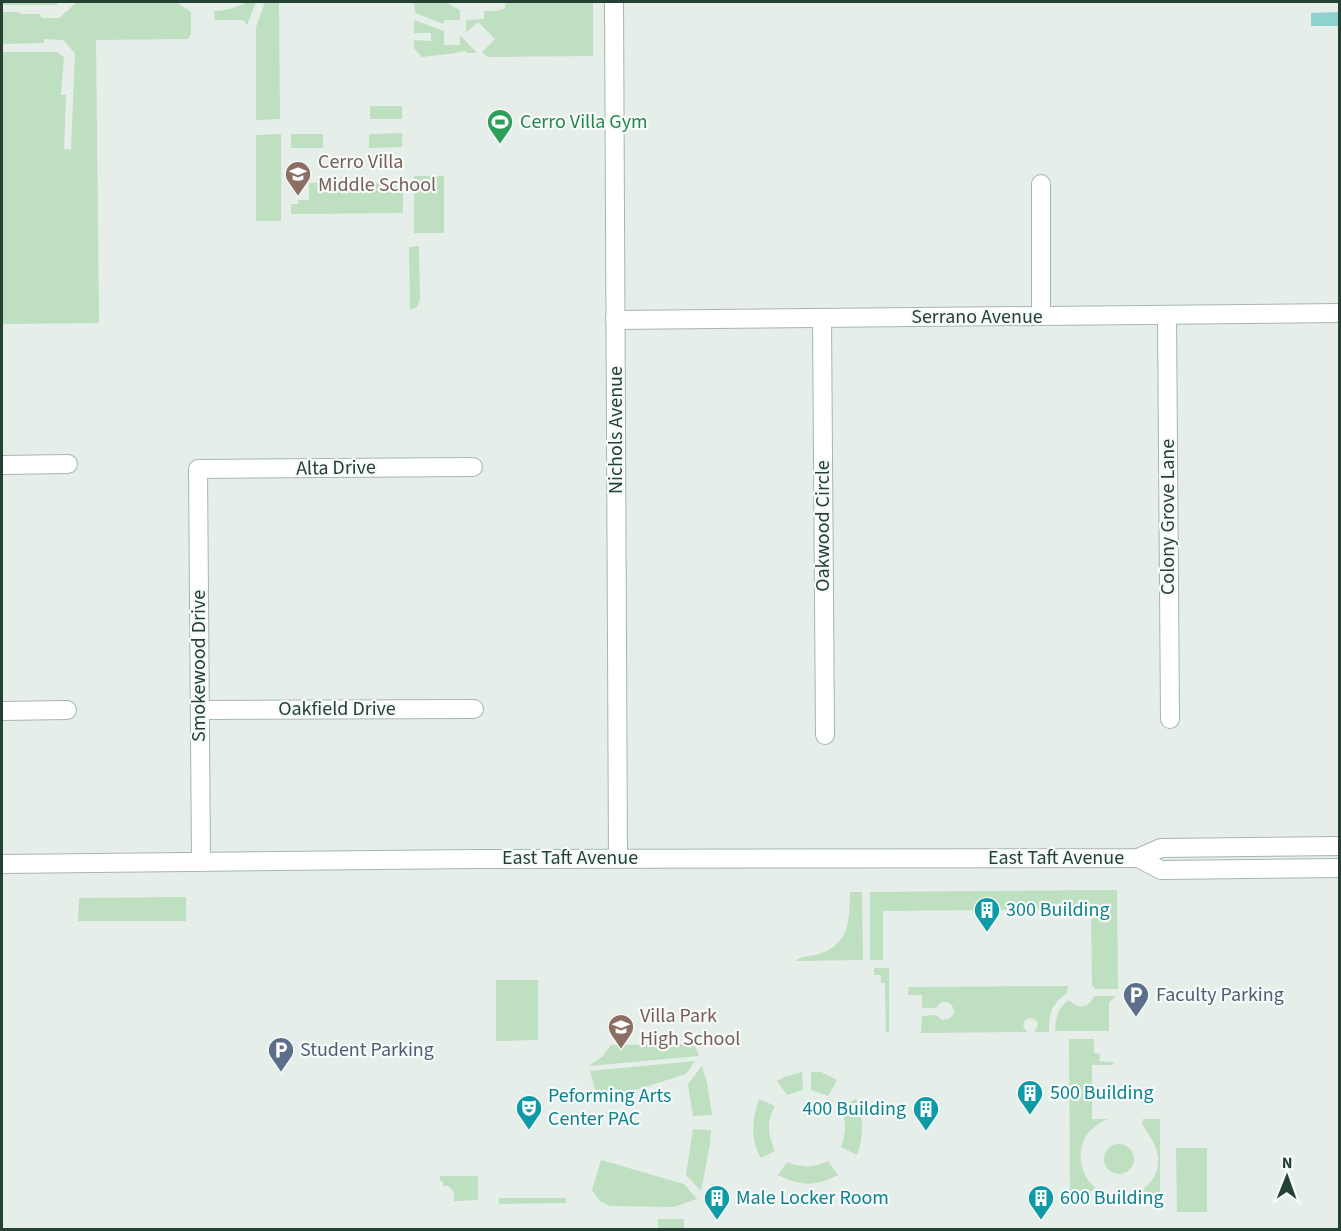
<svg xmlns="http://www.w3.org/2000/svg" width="1341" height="1231" font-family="'Source Sans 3',sans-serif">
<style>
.green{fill:#bfdfc1}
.water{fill:#8ed2d0}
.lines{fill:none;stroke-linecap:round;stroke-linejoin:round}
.minor-casing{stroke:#a7b7af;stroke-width:20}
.tertiary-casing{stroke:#a7b7af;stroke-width:20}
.minor{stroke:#fff;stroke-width:18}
.tertiary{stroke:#fff;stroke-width:18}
.labels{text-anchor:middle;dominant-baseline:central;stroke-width:4.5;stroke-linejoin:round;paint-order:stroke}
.leisure-label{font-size:20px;fill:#27864d;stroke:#f6faf8;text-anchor:start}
.education-label{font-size:20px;fill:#785e54;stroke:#f6faf8;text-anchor:start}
.street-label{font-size:20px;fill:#244134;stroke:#f6faf8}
.culture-label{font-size:20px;fill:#0d838f;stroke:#f6faf8;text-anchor:start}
.service-label{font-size:20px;fill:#4e5e75;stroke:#f6faf8;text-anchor:start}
</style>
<rect width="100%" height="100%" fill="#e5eee9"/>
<g class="green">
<polygon points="2,2 59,2 56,5 2,5"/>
<polygon points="77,2 176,2 191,12 191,34 188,39 96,40 99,323 2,324 2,52 57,52 64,57 61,95 66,95 64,149 71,150 75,53 63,40 44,39 44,43 2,44 2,12 20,12 20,14 40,14 41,18 59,18"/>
<path d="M248,2H256L247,25L243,20H215L214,11C226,11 237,7 248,2Z"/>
<polygon points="265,2 279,2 280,119 256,120 256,27"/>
<polygon points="414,2 445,2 460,10 460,20 444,20 444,24 415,13"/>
<path d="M510,2H593V56L488,57L482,52L495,39L478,22L466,33V20L484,19V11C492,11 498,12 505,8V4Z"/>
<polygon points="414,20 444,31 444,45 460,45 460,35 477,53 467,53 466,51 458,52 457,53 422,57 414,48 414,40 431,41 431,33 414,33"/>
<rect x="370" y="106" width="32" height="13"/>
<polygon points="402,133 402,147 369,148 369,134"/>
<polygon points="281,134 281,221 256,221 256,135"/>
<rect x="291" y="134" width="32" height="14"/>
<rect x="414" y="176" width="30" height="57"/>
<polygon points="309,183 397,183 397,191 403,191 403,213 291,214 291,204 298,204 298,200 309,200"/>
<polygon points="419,246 420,300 417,307 410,310 409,247"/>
<polygon points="1117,890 1118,989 1095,989 1092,985 1091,909 883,911 883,960 870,960 870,892"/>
<path d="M850,892H862L863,960L795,961C806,954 811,957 822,953C851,942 849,918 850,892Z"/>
<polygon points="186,897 186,921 78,921 79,898"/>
<polygon points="874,968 889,968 889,1032 886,1032 885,983 881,983 881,975 874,975"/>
<polygon points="496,980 538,980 538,1040 496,1041"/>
<path d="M1068,986L1067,993C1051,1005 1049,1012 1049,1032H1034C1049,1014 1012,1014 1027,1032L921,1033L922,1016L936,1015L942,1020C966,1019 948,989 936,1008H922V995H908L909,987Z"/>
<path d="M1094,996H1116L1109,1003V1031H1055C1056,1017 1057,1009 1069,1000C1078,1010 1089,1008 1094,996Z"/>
<path d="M1069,1039H1094V1053L1100,1054L1099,1061L1112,1062L1114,1063L1112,1065H1092V1119H1107C1100,1123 1093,1127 1088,1133C1075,1150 1080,1177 1097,1189V1191H1070Z"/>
<polygon points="694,1044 699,1056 589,1066 603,1056 611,1045"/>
<polygon points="695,1061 686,1074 607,1099 595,1089 590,1071"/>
<polygon points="702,1066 707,1083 712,1115 693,1116 688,1084"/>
<polygon points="802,1072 803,1090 787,1095 777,1081 784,1077"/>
<polygon points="811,1072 821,1072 837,1080 828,1096 811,1090"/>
<path d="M759,1099L775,1106C766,1122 768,1135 775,1151L761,1158C750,1139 752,1119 759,1099Z"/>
<path d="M856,1099C864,1118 864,1136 857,1155L841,1147C846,1133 847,1121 840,1107Z"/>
<path d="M1143,1119H1160V1195H1144L1141,1193C1146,1186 1153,1181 1156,1173C1163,1154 1152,1139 1142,1124Z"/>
<polygon points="693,1129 711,1130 710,1144 701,1191 686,1175"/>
<circle cx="1119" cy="1159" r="15"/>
<polygon points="1176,1148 1207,1148 1207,1212 1177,1212"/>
<polygon points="601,1160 684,1184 697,1199 674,1207 610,1206 600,1201 592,1190"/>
<path d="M828,1161L838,1175C815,1187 801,1186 778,1175L787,1162C802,1168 814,1168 828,1161Z"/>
<polygon points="440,1176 478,1176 478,1200 454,1201 454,1192 448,1186 443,1186 443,1181 440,1181"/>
<polygon points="499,1198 566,1198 566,1203 499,1204"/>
<rect x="658" y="1219" width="26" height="10"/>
</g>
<polygon class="water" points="1339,12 1339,26 1311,26 1311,13"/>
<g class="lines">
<g class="minor-casing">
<g id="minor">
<polyline points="1167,315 1170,719"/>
<polyline points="1041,316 1041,184"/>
<polyline points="822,318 825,735"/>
<polyline points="2,465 68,464"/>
<polyline points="200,710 474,709"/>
<polyline points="2,711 67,710"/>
<polyline points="201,862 198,469 473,467"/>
</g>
</g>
<g class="tertiary-casing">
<g id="tertiary">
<polyline points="614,2 618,858"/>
<polyline points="615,320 1340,313"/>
<polyline points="1138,858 1161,870 1340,868"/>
<polyline points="2,864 477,859 1138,858 1161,848 1340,846"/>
</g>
</g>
<use href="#minor" class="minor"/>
<use href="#tertiary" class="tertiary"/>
</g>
<defs>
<g id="stadium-pin" transform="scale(1.35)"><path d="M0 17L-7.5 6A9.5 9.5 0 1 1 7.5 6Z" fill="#2e9e5b" stroke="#f6faf8"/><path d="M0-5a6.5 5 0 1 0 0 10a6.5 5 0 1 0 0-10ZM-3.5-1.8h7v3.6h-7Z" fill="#fff"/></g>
<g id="school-pin" transform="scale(1.35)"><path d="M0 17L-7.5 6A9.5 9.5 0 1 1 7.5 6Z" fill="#8d6e63" stroke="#f6faf8"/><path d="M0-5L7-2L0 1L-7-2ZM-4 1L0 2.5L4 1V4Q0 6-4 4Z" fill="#fff"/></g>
<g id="building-pin" transform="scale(1.35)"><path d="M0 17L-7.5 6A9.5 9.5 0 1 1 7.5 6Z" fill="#0f9aa8" stroke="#f6faf8"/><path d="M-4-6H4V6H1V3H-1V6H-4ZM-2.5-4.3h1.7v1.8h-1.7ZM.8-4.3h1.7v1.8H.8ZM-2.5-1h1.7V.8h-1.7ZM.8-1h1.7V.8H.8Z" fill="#fff"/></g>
<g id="parking-pin" transform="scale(1.35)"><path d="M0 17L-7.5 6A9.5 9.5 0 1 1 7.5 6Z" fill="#5c6f8a" stroke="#f6faf8"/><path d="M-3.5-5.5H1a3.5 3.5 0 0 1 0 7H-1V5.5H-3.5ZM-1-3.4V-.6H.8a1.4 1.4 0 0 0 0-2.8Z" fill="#fff"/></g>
<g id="theatre-pin" transform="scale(1.35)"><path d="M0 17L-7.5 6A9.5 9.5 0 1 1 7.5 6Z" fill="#0f9aa8" stroke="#f6faf8"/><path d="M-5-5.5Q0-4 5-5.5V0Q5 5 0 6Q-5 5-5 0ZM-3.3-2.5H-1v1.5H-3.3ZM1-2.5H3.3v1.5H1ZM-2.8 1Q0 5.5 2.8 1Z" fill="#fff"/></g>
</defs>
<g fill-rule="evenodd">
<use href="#stadium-pin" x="500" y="122"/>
<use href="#school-pin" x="298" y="174"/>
<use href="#building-pin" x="987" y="910"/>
<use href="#parking-pin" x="1136" y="995"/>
<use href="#school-pin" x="621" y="1027"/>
<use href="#parking-pin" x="281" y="1050"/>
<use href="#building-pin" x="1030" y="1093"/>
<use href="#theatre-pin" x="529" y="1108"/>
<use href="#building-pin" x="926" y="1109"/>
<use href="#building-pin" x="717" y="1198"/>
<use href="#building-pin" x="1041" y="1198"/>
</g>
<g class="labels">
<g class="leisure-label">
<text x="520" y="122">Cerro Villa Gym</text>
</g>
<g class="education-label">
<text x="318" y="162">Cerro Villa<tspan x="318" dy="23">Middle School</tspan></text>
<text x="640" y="1016">Villa Park<tspan x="640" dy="23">High School</tspan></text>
</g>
<g class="street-label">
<text x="977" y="317">Serrano Avenue</text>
<text transform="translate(616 430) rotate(-90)">Nichols Avenue</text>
<text transform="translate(336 468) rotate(-1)">Alta Drive</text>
<text transform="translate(1168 517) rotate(-90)">Colony Grove Lane</text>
<text transform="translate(823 526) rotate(-90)">Oakwood Circle</text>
<text transform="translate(199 666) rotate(-90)">Smokewood Drive</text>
<text x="337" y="709">Oakfield Drive</text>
<text x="570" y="858">East Taft Avenue</text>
<text x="1056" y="858">East Taft Avenue</text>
</g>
<g class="culture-label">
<text x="1006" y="910">300 Building</text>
<text x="1050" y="1093">500 Building</text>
<text x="548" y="1096">Peforming Arts<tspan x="548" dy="23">Center PAC</tspan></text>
<text x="906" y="1109" text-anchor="end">400 Building</text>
<text x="736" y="1198">Male Locker Room</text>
<text x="1060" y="1198">600 Building</text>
</g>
<g class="service-label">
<text x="1156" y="995">Faculty Parking</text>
<text x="300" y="1050">Student Parking</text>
</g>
</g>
<rect width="1341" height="1231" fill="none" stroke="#244134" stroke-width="6"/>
<g transform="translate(1287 1177) rotate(1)" stroke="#f6faf8" stroke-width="4.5" paint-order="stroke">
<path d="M0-4.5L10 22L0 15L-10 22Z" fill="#244134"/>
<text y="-9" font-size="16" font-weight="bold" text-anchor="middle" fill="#244134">N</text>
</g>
</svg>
